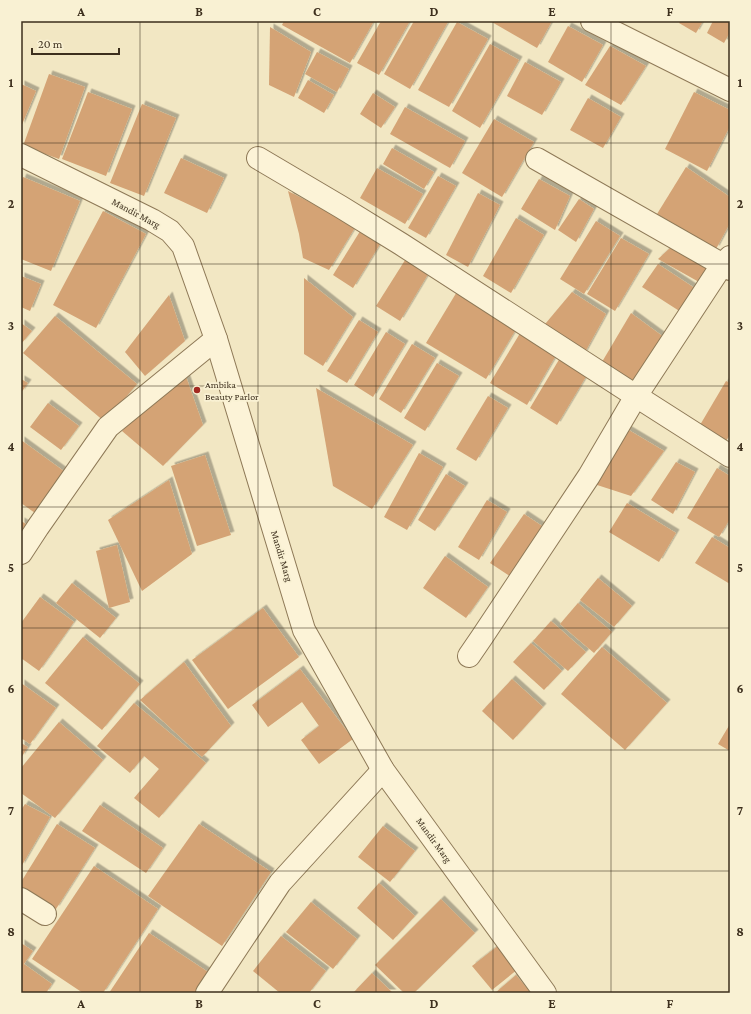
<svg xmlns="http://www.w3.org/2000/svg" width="751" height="1014" font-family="'Crimson Pro',serif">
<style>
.building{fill:#d4a375;filter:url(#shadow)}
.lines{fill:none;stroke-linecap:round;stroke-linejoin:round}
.minor-casing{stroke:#8e7957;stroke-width:24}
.minor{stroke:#fcf3d7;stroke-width:22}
.grid{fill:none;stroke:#3d2f1d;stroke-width:1;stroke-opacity:0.55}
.poi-dot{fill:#a32a22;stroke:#f9f1d3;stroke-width:1.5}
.labels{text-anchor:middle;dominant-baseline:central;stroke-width:3.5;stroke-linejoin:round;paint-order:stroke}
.street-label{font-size:10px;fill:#3d2f1d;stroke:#f9f1d3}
.poi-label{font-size:10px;fill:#3d2f1d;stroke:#f9f1d3;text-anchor:start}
.neatline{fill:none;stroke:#3d2f1d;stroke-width:1.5}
.grid-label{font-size:13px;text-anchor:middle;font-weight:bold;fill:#3d2f1d}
</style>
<defs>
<filter id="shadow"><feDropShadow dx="3.5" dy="-3.5" stdDeviation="0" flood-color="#0004"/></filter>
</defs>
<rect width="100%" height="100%" fill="#f2e7c3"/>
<g class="building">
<polygon points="284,21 374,21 350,63 282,25"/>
<polygon points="381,21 410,21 379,75 357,63"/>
<polygon points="414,21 446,21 448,22 410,89 384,74"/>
<polygon points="490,21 552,21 537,48"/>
<polygon points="680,21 703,21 696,33 679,23"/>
<polygon points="713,21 730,21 730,32 724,43 707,33"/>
<polygon points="457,22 488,39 449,107 418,90"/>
<polygon points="568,26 603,45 582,82 548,62"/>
<polygon points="270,27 311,52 294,97 269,85"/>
<polygon points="490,44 519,60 480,128 452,111"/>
<polygon points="610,46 646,66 621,105 585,85"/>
<polygon points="317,52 349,69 337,92 305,74"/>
<polygon points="525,62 561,82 542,115 507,96"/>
<polygon points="49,74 85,87 59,159 23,146"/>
<polygon points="308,80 334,95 324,113 298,98"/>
<polygon points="21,84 36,91 21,127"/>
<polygon points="88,92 132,109 106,176 62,159"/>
<polygon points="694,92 730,110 730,126 707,171 665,149"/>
<polygon points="373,93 395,107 381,128 360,114"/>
<polygon points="588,98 621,117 603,148 570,130"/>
<polygon points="142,104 176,118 144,196 110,183"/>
<polygon points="405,107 465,141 450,168 390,134"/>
<polygon points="494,119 534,142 502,197 462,173"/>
<polygon points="392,148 434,172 424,189 383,164"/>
<polygon points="181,158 224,178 207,213 164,193"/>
<polygon points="686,167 730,197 730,223 716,249 657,214"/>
<polygon points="377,168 423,194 405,224 360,198"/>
<polygon points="438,176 456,186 426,238 408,228"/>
<polygon points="23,177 80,201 51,271 21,259 21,182"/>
<polygon points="539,179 570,196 555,230 521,209"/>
<polygon points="288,191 356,226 329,270 303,258 299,234"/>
<polygon points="478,193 500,205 468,267 446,255"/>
<polygon points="579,199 594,209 576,242 558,230"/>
<polygon points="103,211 146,234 96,328 53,305"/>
<polygon points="516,218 544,235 511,293 483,276"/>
<polygon points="596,221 620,236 584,294 560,279"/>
<polygon points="362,228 382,241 353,288 333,275"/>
<polygon points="621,238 649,254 615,311 587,294"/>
<polygon points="670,248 713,267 699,282 658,259"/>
<polygon points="407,257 430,271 400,321 376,306"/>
<polygon points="658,264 699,291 684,314 642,287"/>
<polygon points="21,276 41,284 30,311 21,307"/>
<polygon points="304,278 353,317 323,366 304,354"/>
<polygon points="458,290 518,326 486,379 426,343"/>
<polygon points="572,292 606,314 584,354 541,329"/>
<polygon points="169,295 185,341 145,376 125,352"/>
<polygon points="631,313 665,338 638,382 599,367"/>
<polygon points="55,316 137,384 105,422 23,353"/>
<polygon points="359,320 378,332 347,383 327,371"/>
<polygon points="21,323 32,331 21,344"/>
<polygon points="522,330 558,352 527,405 490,383"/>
<polygon points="386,332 405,344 373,397 354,385"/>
<polygon points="412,344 435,358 401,413 379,399"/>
<polygon points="563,353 590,370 557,425 530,408"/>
<polygon points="437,363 459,376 425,431 404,418"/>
<polygon points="184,371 203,425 163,466 122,431"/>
<polygon points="21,379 28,383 21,393"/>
<polygon points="726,381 730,383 730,435 726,441 700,425"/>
<polygon points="316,388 413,445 372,509 333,486"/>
<polygon points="488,396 508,408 476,461 456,449"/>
<polygon points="48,403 79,426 61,450 30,427"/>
<polygon points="627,429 664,451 631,496 594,484"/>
<polygon points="21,440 65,472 35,513 21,503"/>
<polygon points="419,453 443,467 407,530 384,517"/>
<polygon points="205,455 231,535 197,546 171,466"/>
<polygon points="676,462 695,472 673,514 651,500"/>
<polygon points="717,468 730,476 730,519 719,537 687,518"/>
<polygon points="446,474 465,486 435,531 418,520"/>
<polygon points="169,480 192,554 142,591 108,520"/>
<polygon points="487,500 507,512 479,560 458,547"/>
<polygon points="627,503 676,533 659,562 609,532"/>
<polygon points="524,514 545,528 511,577 490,563"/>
<polygon points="21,521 26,524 21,532"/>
<polygon points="712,537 730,548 730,584 695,563"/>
<polygon points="117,545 130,602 109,608 96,551"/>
<polygon points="445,556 488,587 466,618 423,588"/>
<polygon points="598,578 632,606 614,627 580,600"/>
<polygon points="72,583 116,618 100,638 56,603"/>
<polygon points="40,597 74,622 39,671 21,658 21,623"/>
<polygon points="578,603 612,632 594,653 560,624"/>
<polygon points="263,608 299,657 228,709 192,660"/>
<polygon points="551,621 586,652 568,671 533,641"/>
<polygon points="83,637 140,684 102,730 45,683"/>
<polygon points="531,643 562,671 544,690 513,662"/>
<polygon points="602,647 667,703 625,750 561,694"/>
<polygon points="184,662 231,726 202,757 140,700"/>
<polygon points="300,669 353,739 319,764 301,740 319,726 302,702 268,727 252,705"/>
<polygon points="512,679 543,707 513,740 482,711"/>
<polygon points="21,683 56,708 30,744 21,738"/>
<polygon points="134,703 206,763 159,818 134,798 159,769 144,756 130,773 97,746"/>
<polygon points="59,722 103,760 55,818 21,793 21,768"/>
<polygon points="730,724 730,751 718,744"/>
<polygon points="21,743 28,747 21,758"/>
<polygon points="25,804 50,817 21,867 21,810"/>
<polygon points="100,805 163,848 146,873 82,831"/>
<polygon points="57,824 95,848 56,909 21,887 21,882"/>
<polygon points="199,824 271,872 222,946 148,896"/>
<polygon points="383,826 415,851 390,882 358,857"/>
<polygon points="94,866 158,909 103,993 83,993 32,959"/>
<polygon points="379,883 415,916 393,940 357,908"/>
<polygon points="441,899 475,933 414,993 404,993 375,965"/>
<polygon points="311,902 357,939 333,969 286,932"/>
<polygon points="149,933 214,976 203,993 109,993"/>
<polygon points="281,936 326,971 309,993 280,993 253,971"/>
<polygon points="21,943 33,951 24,964 52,984 46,993 21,993"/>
<polygon points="499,945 518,969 492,990 472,966"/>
<polygon points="372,973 393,993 353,993"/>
<polygon points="516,975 531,993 495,993"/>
</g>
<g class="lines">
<g class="minor-casing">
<g id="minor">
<polyline points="592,21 730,90"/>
<polyline points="21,155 152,220 170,231 183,246 216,339 304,630 383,770 545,993"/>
<polyline points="258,158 341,207 401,244 636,396 730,456"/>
<polyline points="537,159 730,269"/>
<polyline points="21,553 38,527 108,427 216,339"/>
<polyline points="469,656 482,637 589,476 636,396 722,265 730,257"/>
<polyline points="21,899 45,914"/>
<polyline points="207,993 280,883 383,770"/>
</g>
</g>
<use href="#minor" class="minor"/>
</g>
<path class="grid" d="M140,21V993M258,21V993M376,21V993M493,21V993M611,21V993M21,143H730M21,264H730M21,386H730M21,507H730M21,628H730M21,750H730M21,871H730"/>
<circle class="poi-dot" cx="197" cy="390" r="4"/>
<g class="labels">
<g class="street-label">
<text transform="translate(136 213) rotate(28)">Mandir Marg</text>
<text transform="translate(282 556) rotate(73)">Mandir Marg</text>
<text transform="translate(434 840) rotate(54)">Mandir Marg</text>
</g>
<g class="poi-label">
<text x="205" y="384">Ambika<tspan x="205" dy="12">Beauty Parlor</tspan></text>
</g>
</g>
<rect width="751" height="1014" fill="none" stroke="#f9f1d3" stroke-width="44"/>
<path d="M32 48v6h87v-6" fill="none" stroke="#3d2f1d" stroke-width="2"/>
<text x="38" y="48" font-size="12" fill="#3d2f1d" stroke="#f9f1d3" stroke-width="3" paint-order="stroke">20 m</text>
<rect x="22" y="22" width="707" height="970" class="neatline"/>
<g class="grid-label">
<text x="81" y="16">A</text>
<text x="199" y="16">B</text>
<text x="317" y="16">C</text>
<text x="434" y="16">D</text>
<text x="552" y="16">E</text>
<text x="670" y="16">F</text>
<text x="11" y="87">1</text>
<text x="740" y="87">1</text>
<text x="11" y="208">2</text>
<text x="740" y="208">2</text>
<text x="11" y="330">3</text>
<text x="740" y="330">3</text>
<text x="11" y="451">4</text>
<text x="740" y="451">4</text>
<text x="11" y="572">5</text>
<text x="740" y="572">5</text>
<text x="11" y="693">6</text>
<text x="740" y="693">6</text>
<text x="11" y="815">7</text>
<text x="740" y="815">7</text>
<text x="11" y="936">8</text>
<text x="740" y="936">8</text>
<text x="81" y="1008">A</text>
<text x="199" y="1008">B</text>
<text x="317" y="1008">C</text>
<text x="434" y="1008">D</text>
<text x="552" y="1008">E</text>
<text x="670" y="1008">F</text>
</g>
</svg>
